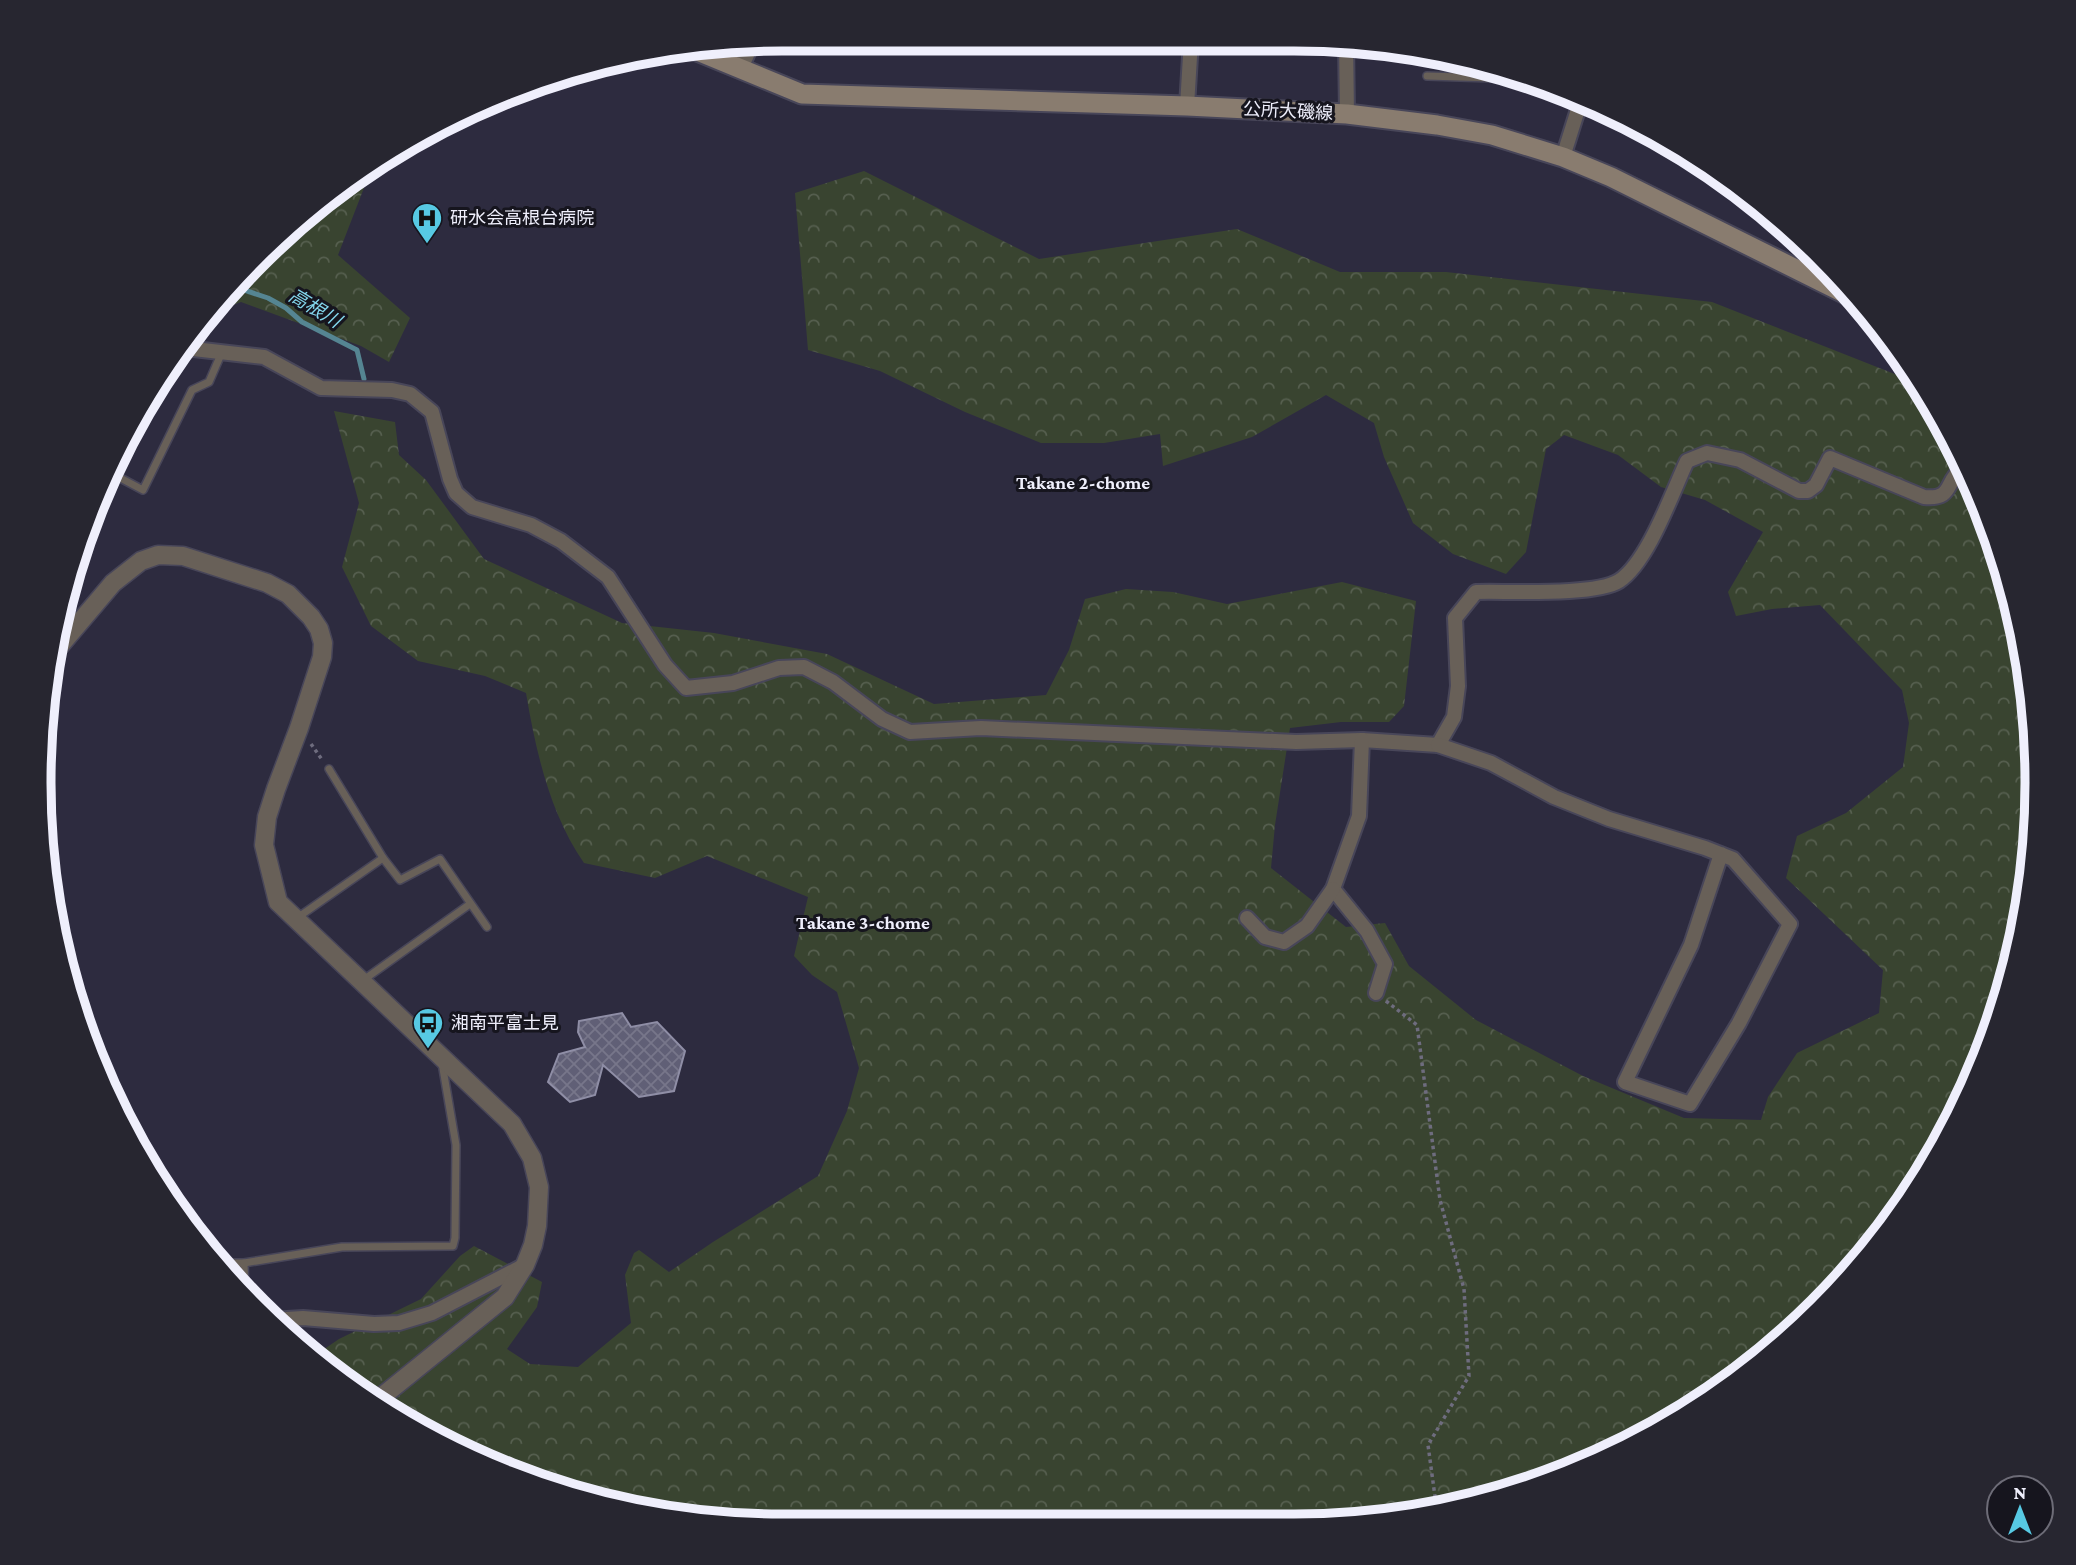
<svg xmlns="http://www.w3.org/2000/svg" width="2076" height="1565" font-family="'Crimson Pro','Noto Sans JP',serif">
<style>
.forest{fill:url(#forest-crowns)}
.lines{fill:none;stroke-linecap:round;stroke-linejoin:round}
.stream{stroke:#558592;stroke-width:5}
.building{fill:url(#building-cross-hatch);stroke:#8f8ea6;stroke-width:2}
.service-casing{stroke:#484659;stroke-width:10}
.minor-casing{stroke:#484659;stroke-width:18}
.tertiary-casing{stroke:#484659;stroke-width:21}
.secondary-casing{stroke:#484659;stroke-width:23}
.path{stroke:#6e6c7e;stroke-width:3.5;stroke-dasharray:3.5 3.5;stroke-linecap:butt}
.service{stroke:#686058;stroke-width:7}
.minor{stroke:#686058;stroke-width:14}
.tertiary{stroke:#686058;stroke-width:18}
.secondary{stroke:#897c6f;stroke-width:19}
.labels{text-anchor:middle;dominant-baseline:central;stroke-width:6;stroke-linejoin:round;paint-order:stroke}
.street-label{font-size:18px;fill:#efeffc;stroke:#16151e}
.poi-label{font-size:18px;fill:#efeffc;stroke:#16151e;text-anchor:start}
.water-label{font-size:19px;font-style:italic;fill:#83d5eb;stroke:#16151e}
.neighbourhood-label{font-size:19px;font-weight:bold;fill:#efeffc;stroke:#16151e}
.rim{fill:none;stroke:#efeffc;stroke-width:9}
</style>
<defs>
<pattern id="forest-crowns" width="20" height="18" patternUnits="userSpaceOnUse" patternTransform="scale(1.75)"><rect width="20" height="18" fill="#394430"/><path d="M2 6a3 3 0 1 1 6 0M12 15a3 3 0 1 1 6 0" fill="none" stroke="#565f4f"/></pattern>
<pattern id="building-cross-hatch" width="8" height="8" patternUnits="userSpaceOnUse" patternTransform="scale(1.75)"><rect width="8" height="8" fill="#605f76"/><path d="M0 0l8 8M0 8l8-8" fill="none" stroke="#77768a"/></pattern>
</defs>
<rect width="100%" height="100%" fill="#2d2b3f"/>
<g class="forest">
<polygon points="374,162 338,255 410,318 389,362 361,346 241,302 208,314 223,292 329,193"/>
<path d="M864,171L1039,259L1237,229L1340,272H1446L1712,302L1920,384L1981,497L2023,637L2037,782L2023,927L1981,1067L1912,1196L1820,1308L1707,1401L1578,1470L1390,1520H685L543,1487L369,1401L314,1356L339,1339L421,1299L460,1256L474,1246L542,1282L537,1307L507,1349L530,1364L578,1367L631,1323L625,1275L634,1253L639,1250L669,1272L713,1242L818,1176L847,1111L859,1068L837,992L812,975L794,956L808,897L707,856L655,878L584,863C550,814 536,752 526,693L485,676L418,661L371,626L342,567L359,503L334,411L395,422L399,455L426,480L484,559L622,623L714,633L827,654L934,704L1046,695L1069,650L1085,599L1126,589L1173,592L1227,604L1342,582L1416,601L1404,706L1389,722H1341L1290,728L1275,825L1271,868L1346,927L1385,923L1409,966L1476,1020L1583,1076L1684,1118L1761,1120L1768,1097L1797,1053L1879,1013L1883,970L1786,878L1797,836L1846,813L1903,767L1909,723L1902,690L1820,605L1772,609L1736,616L1728,592L1763,532L1705,500L1661,487L1618,455L1564,435L1546,449L1526,552L1506,574L1453,554L1413,523L1384,457L1374,423L1326,395L1252,437L1163,466L1160,434L1104,443H1041L965,412L880,371L808,350L795,193Z"/>
<polygon points="165,1189 185,1203 199,1239 164,1196 162,1191"/>
</g>
<g class="lines">
<polyline class="stream" points="228,288 238,288 268,298 286,308 302,322 357,350 364,379"/>
</g>
<polygon class="building" points="622,1013 631,1027 657,1022 685,1051 674,1091 639,1097 603,1065 595,1095 570,1102 548,1082 559,1054 585,1047 578,1032 579,1021"/>
<g class="lines">
<g class="service-casing">
<g id="service">
<polyline points="1427,76 1525,79"/>
<polyline points="109,472 143,490 192,390 209,382 222,352"/>
<polyline points="329,769 383,858 400,880 440,859 487,927"/>
<polyline points="297,918 383,858"/>
<polyline points="362,981 470,904"/>
<polyline points="219,1263 244,1263 342,1247 453,1246 455,1238 456,1145 442,1063"/>
<polyline points="244,1263 245,1294"/>
</g>
</g>
<g class="minor-casing">
<g id="minor">
<polyline points="1346,41 1347,114"/>
<polyline points="740,70 753,42"/>
<polyline points="1187,106 1191,40"/>
<polyline points="1563,157 1581,100"/>
<path d="M185,348L264,357L321,388L392,390L410,394L432,412L450,479L456,493L472,507L531,525L561,541L608,577L665,665L686,688L733,683L779,668L804,667L833,682L882,719L910,732L981,728L1296,742L1362,740L1438,745L1454,717L1458,686L1455,618L1476,592C1508,591 1595,596 1619,581C1648,562 1672,493 1687,461L1707,453L1740,460L1799,491H1808L1816,485L1830,458L1924,497C1956,500 1943,479 1965,468"/>
<polyline points="1362,740 1359,816 1333,889 1367,931 1385,964 1376,993"/>
<polyline points="1438,745 1491,763 1554,797 1609,819 1705,848 1733,859 1790,924 1739,1023 1690,1104 1625,1082 1691,945 1721,854"/>
<polyline points="1247,918 1265,937 1284,942 1307,926 1333,889"/>
<polyline points="271,1320 303,1318 374,1324 399,1323 432,1313 525,1265"/>
</g>
</g>
<g class="tertiary-casing">
<polyline id="tertiary" points="52,655 113,583 141,561 158,555 183,556 267,583 288,594 311,617 319,629 323,643 322,657 299,728 276,789 267,817 264,845 278,902 512,1124 532,1158 539,1187 537,1226 533,1245 525,1265 505,1297 374,1403"/>
</g>
<g class="secondary-casing">
<polyline id="secondary" points="695,50 802,94 1187,106 1347,114 1437,125 1492,135 1563,157 1611,177 1854,298"/>
</g>
<g class="path">
<polyline points="311,744 323,761"/>
<polyline points="1386,1001 1417,1025 1440,1200 1464,1289 1469,1376 1428,1445 1436,1504 1447,1505"/>
</g>
<use href="#service" class="service"/>
<use href="#minor" class="minor"/>
<use href="#tertiary" class="tertiary"/>
<use href="#secondary" class="secondary"/>
</g>
<defs>
<g id="hospital-pin" transform="scale(1.575)"><path d="M0 17L-7.5 6A9.5 9.5 0 1 1 7.5 6Z" fill="#57c9e3" stroke="#16151e"/><path d="M-5-5h3v3.5h4V-5h3V5h-3V1.5h-4V5h-3Z" fill="#111"/></g>
<g id="bus-pin" transform="scale(1.575)"><path d="M0 17L-7.5 6A9.5 9.5 0 1 1 7.5 6Z" fill="#57c9e3" stroke="#16151e"/><path d="M-5-6H5V4H4V6H2V4H-2V6H-4V4H-5ZM-3.5-4V0h7V-4ZM-3.5 1.2v1.5H-2V1.2ZM2 1.2v1.5H3.5V1.2Z" fill="#111"/></g>
</defs>
<g fill-rule="evenodd">
<use href="#hospital-pin" x="427" y="218"/>
<use href="#bus-pin" x="428" y="1023"/>
</g>
<g class="labels">
<g class="street-label">
<text transform="translate(1288 111) rotate(3)">公所大磯線</text>
</g>
<g class="poi-label">
<text x="450" y="218">研水会高根台病院</text>
<text x="451" y="1023">湘南平富士見</text>
</g>
<g class="water-label">
<text transform="translate(315 308) rotate(31)">高根川</text>
</g>
<g class="neighbourhood-label">
<text x="1083" y="482">Takane 2-chome</text>
<text x="863" y="922">Takane 3-chome</text>
</g>
</g>
<path d="M0 0H2076V1565H0ZM782 51H1294A731 731 0 0 1 2025 782V783A731 731 0 0 1 1294 1514H782A731 731 0 0 1 51 783V782A731 731 0 0 1 782 51Z" fill="#272630" fill-rule="evenodd"/>
<path class="rim" d="M782 51H1294A731 731 0 0 1 2025 782V783A731 731 0 0 1 1294 1514H782A731 731 0 0 1 51 783V782A731 731 0 0 1 782 51Z"/>
<g transform="translate(2020 1509)"><circle r="33" fill="#16151e" stroke="#6d6c77" stroke-width="2"/>
<path d="M0-5L12 26L0 18L-12 26Z" fill="#57c9e3"/>
<text y="-10" font-size="19" font-weight="bold" text-anchor="middle" fill="#efeffc">N</text>
</g>
</svg>
